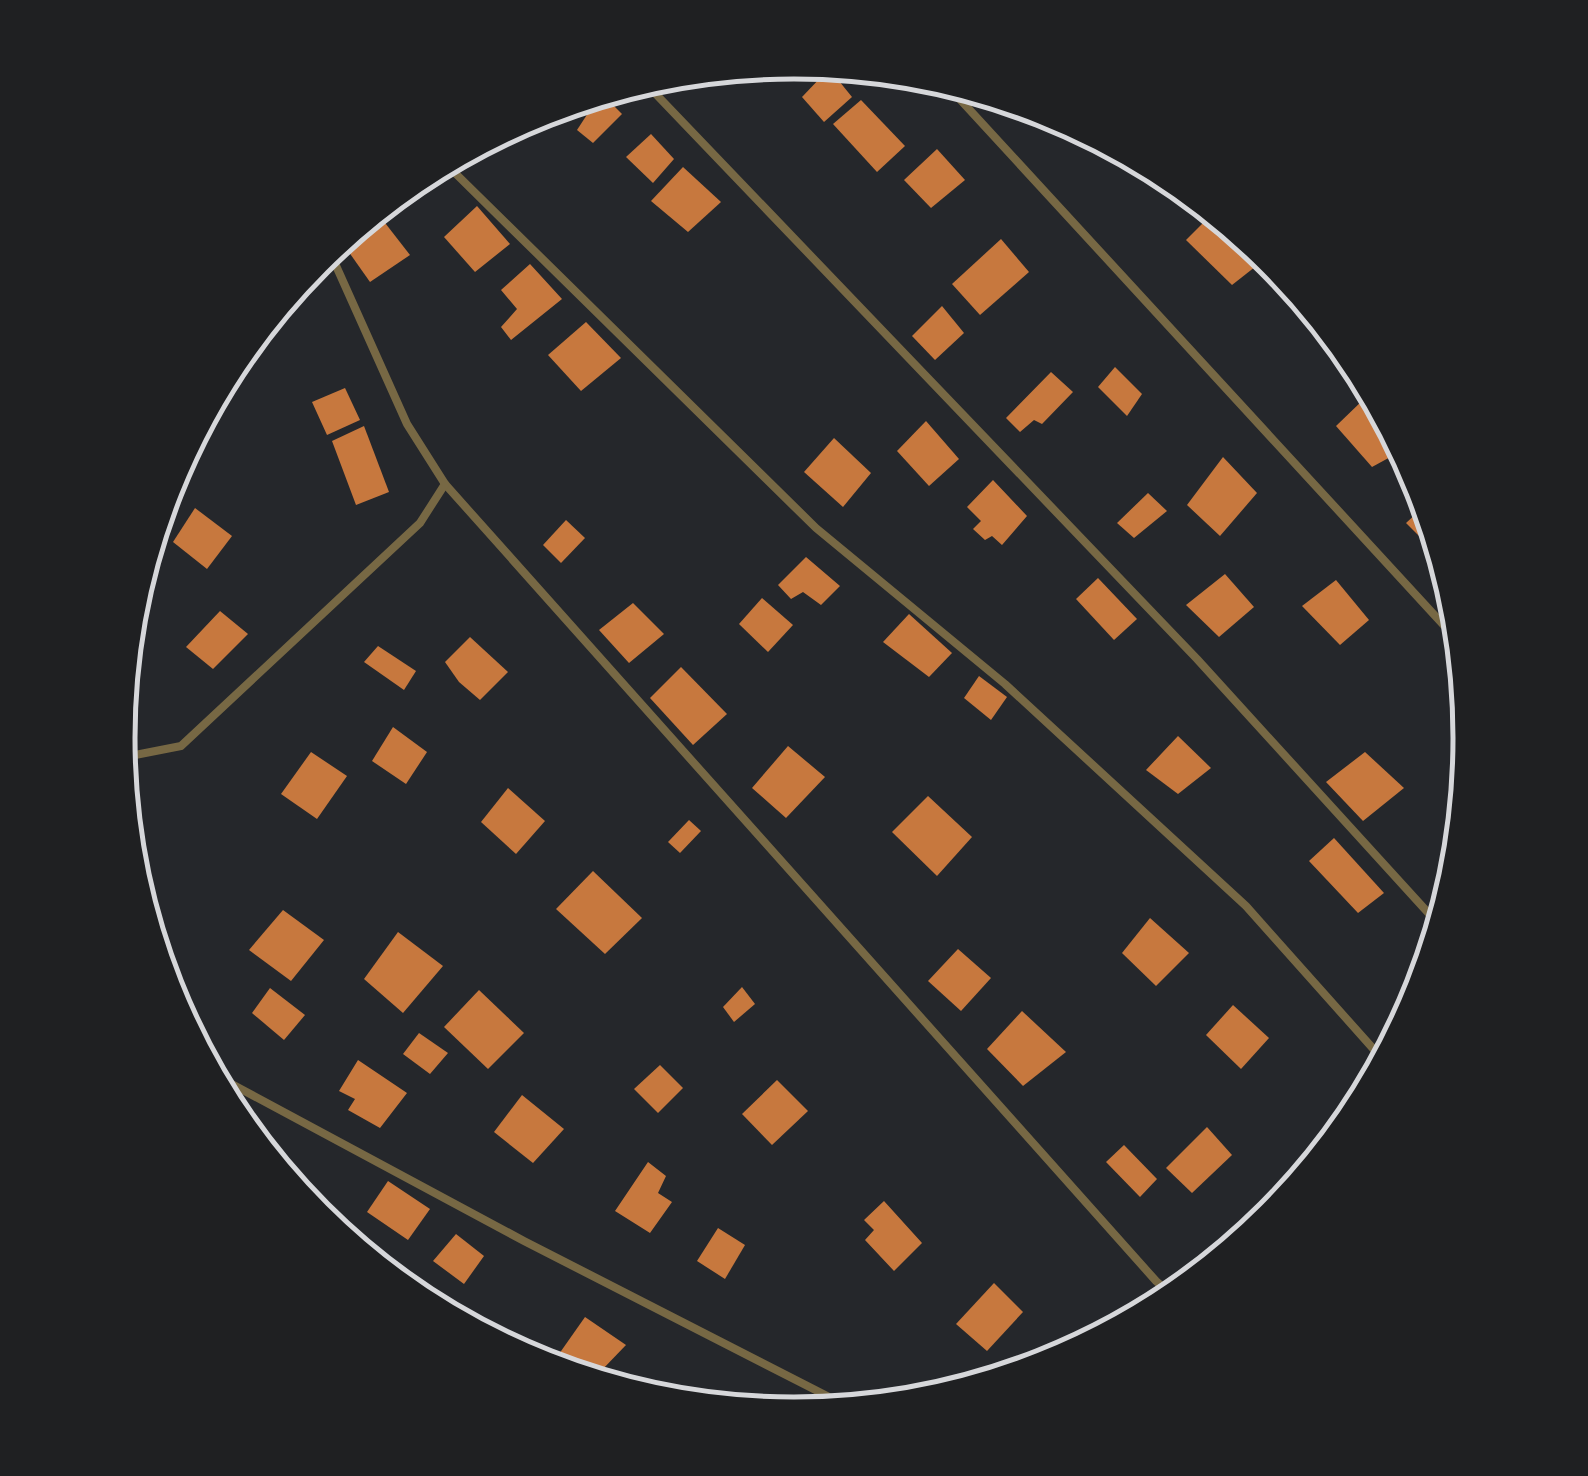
<svg xmlns="http://www.w3.org/2000/svg" width="1588" height="1476" font-family="Bitter,serif">
<style>
.building{fill:#c7783e}
.lines{fill:none;stroke-linecap:round;stroke-linejoin:round}
.street{stroke:#776844;stroke-width:8}
.rim{fill:none;stroke:#d6d7da;stroke-width:5}
</style>
<rect width="100%" height="100%" fill="#25272b"/>
<g class="building">
<polygon points="823,75 835,76 852,97 824,122 802,97"/>
<polygon points="861,100 905,146 877,172 833,124"/>
<polygon points="609,101 622,114 593,143 577,130 592,107"/>
<polygon points="651,134 674,159 653,183 626,157"/>
<polygon points="937,149 965,180 931,208 904,180"/>
<polygon points="683,167 721,202 688,232 651,201"/>
<polygon points="477,206 510,244 475,272 444,237"/>
<polygon points="382,219 410,255 370,282 346,248"/>
<polygon points="1207,219 1260,263 1232,285 1186,240"/>
<polygon points="1001,239 1029,272 980,315 952,284"/>
<polygon points="530,264 562,299 511,340 501,327 517,309 501,290"/>
<polygon points="942,306 964,333 935,360 912,336"/>
<polygon points="586,322 621,358 581,391 548,355"/>
<polygon points="1115,367 1142,394 1127,416 1098,387"/>
<polygon points="1051,372 1073,392 1042,424 1034,420 1020,432 1006,418"/>
<polygon points="345,388 360,420 327,435 312,402"/>
<polygon points="1364,399 1394,455 1372,467 1336,426"/>
<polygon points="926,421 959,459 929,486 897,451"/>
<polygon points="364,426 389,492 356,505 332,441"/>
<polygon points="834,438 871,473 843,507 804,472"/>
<polygon points="1223,457 1257,493 1220,536 1187,505"/>
<polygon points="993,480 1027,516 1002,545 992,536 985,540 973,529 981,521 967,507"/>
<polygon points="1148,493 1167,511 1134,538 1117,523"/>
<polygon points="195,508 232,536 207,569 173,542"/>
<polygon points="1418,512 1424,533 1428,545 1406,523"/>
<polygon points="566,520 585,538 561,563 543,545"/>
<polygon points="806,557 840,586 821,605 803,592 791,599 778,585"/>
<polygon points="1225,574 1254,607 1219,637 1186,605"/>
<polygon points="1098,578 1137,619 1114,640 1076,599"/>
<polygon points="1336,580 1369,620 1340,645 1302,606"/>
<polygon points="762,598 793,625 768,652 739,624"/>
<polygon points="633,603 664,634 629,663 599,630"/>
<polygon points="220,611 248,634 213,669 186,647"/>
<polygon points="909,614 952,653 929,677 883,642"/>
<polygon points="470,637 508,672 480,700 459,682 445,662"/>
<polygon points="378,646 416,671 404,690 364,662"/>
<polygon points="681,667 727,714 693,745 650,698"/>
<polygon points="979,676 1007,697 991,720 964,698"/>
<polygon points="393,727 427,752 406,784 372,761"/>
<polygon points="1178,736 1211,768 1178,794 1146,770"/>
<polygon points="788,746 825,777 786,818 752,788"/>
<polygon points="311,752 347,776 317,819 281,794"/>
<polygon points="1365,752 1404,788 1363,821 1326,782"/>
<polygon points="508,788 545,821 516,854 481,822"/>
<polygon points="928,796 972,837 937,876 892,832"/>
<polygon points="689,820 701,831 680,853 668,842"/>
<polygon points="1334,838 1384,893 1358,913 1309,861"/>
<polygon points="593,871 642,918 605,954 556,909"/>
<polygon points="283,910 324,940 291,981 249,950"/>
<polygon points="1150,918 1189,953 1156,986 1122,953"/>
<polygon points="398,932 443,966 403,1013 364,979"/>
<polygon points="958,949 991,978 961,1011 928,981"/>
<polygon points="742,987 755,1004 734,1022 723,1007"/>
<polygon points="270,988 305,1015 284,1040 252,1013"/>
<polygon points="479,990 524,1033 488,1069 444,1027"/>
<polygon points="1233,1005 1269,1038 1241,1069 1206,1035"/>
<polygon points="1022,1011 1066,1052 1023,1086 987,1049"/>
<polygon points="419,1033 448,1053 430,1074 403,1054"/>
<polygon points="358,1060 407,1093 380,1128 348,1110 355,1099 339,1091"/>
<polygon points="660,1065 683,1088 658,1113 634,1089"/>
<polygon points="777,1080 808,1111 772,1145 742,1114"/>
<polygon points="522,1095 564,1129 533,1163 494,1132"/>
<polygon points="1207,1127 1232,1155 1192,1193 1166,1168"/>
<polygon points="1124,1145 1157,1179 1140,1197 1106,1162"/>
<polygon points="648,1162 666,1176 658,1193 672,1202 650,1233 615,1211"/>
<polygon points="388,1181 430,1209 408,1240 367,1212"/>
<polygon points="884,1201 922,1243 894,1271 865,1240 874,1230 864,1220"/>
<polygon points="718,1228 745,1245 725,1279 697,1261"/>
<polygon points="456,1234 484,1256 464,1284 433,1261"/>
<polygon points="994,1283 1023,1312 987,1351 956,1324"/>
<polygon points="585,1317 626,1345 600,1372 571,1363 559,1354"/>
</g>
<g class="lines">
<g class="street">
<polyline points="651,89 1197,659 1432,917"/>
<polyline points="956,95 1450,632"/>
<polyline points="452,170 816,528 1005,684 1246,906 1377,1053"/>
<polyline points="445,484 1156,1281 1166,1290"/>
<polyline points="130,756 181,746 420,523 445,484 407,424 333,259"/>
<polyline points="226,1081 524,1241 835,1400"/>
</g>
</g>
<path d="M0 0H1588V1476H0ZM135 738a659 659 0 1 1 1318 0a659 659 0 1 1-1318 0Z" fill="#1f2022" fill-rule="evenodd"/>
<path class="rim" d="M135 738a659 659 0 1 1 1318 0a659 659 0 1 1-1318 0Z"/>
</svg>
